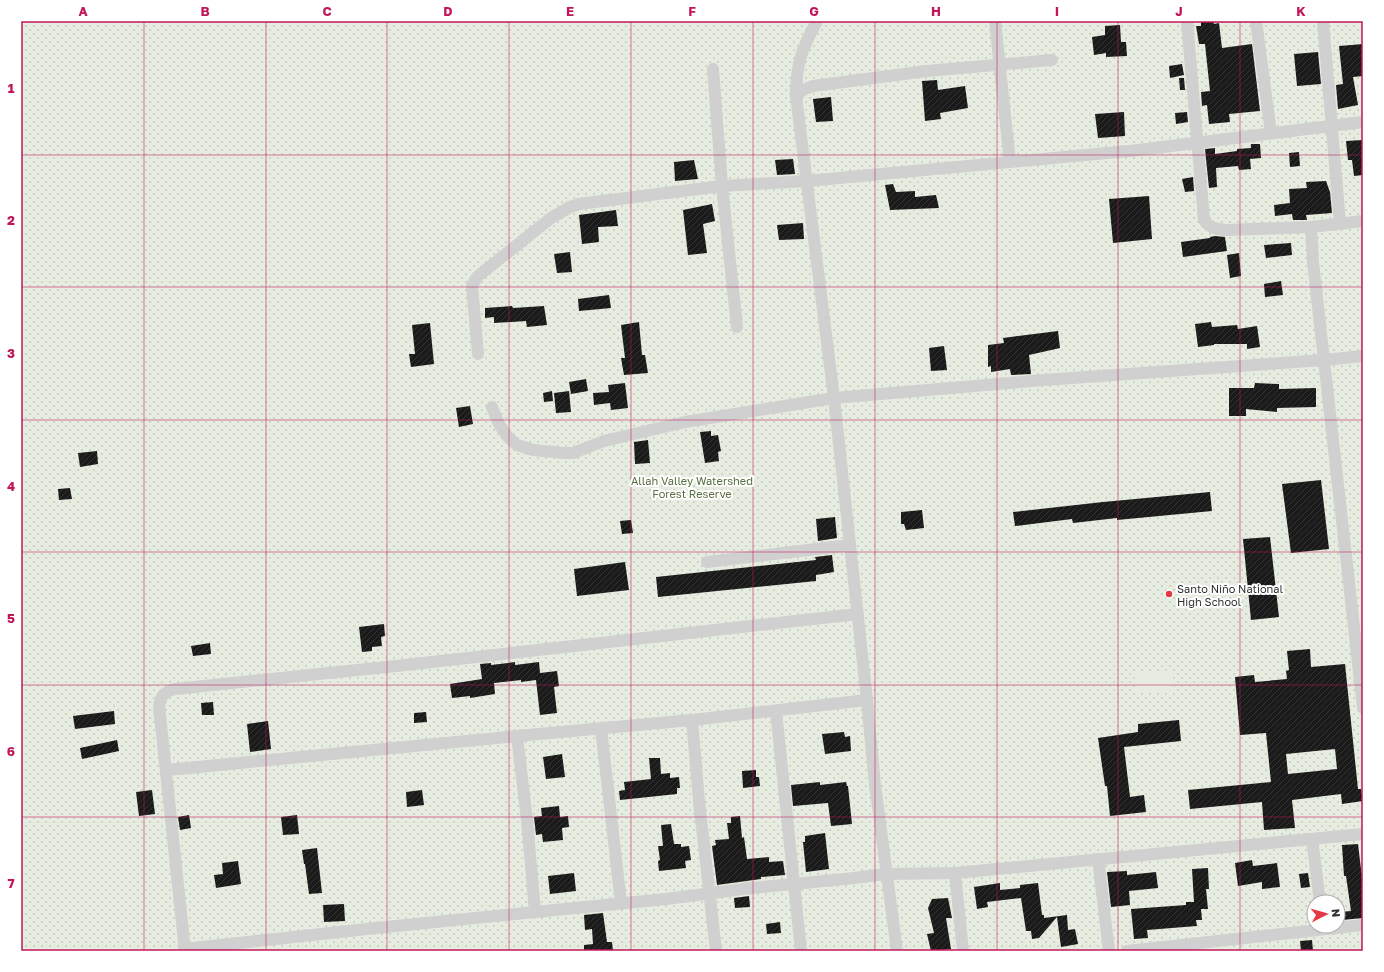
<svg xmlns="http://www.w3.org/2000/svg" width="1384" height="972" font-family="'Golos Text',sans-serif">
<style>
.grass{fill:url(#grass-dots);fill-rule:evenodd}
.pitch{fill:#e6ecdf}
.building{fill:url(#building-hatch);fill-rule:evenodd}
.lines{fill:none;stroke-linecap:round;stroke-linejoin:round}
.minor{stroke:#d0d0d0;stroke-width:12}
.grid{fill:none;stroke:#c2185b;stroke-width:1;stroke-opacity:0.55}
.poi-dot{fill:#e63946;stroke:#fff;stroke-width:1.5}
.labels{text-anchor:middle;dominant-baseline:central;stroke-width:4;stroke-linejoin:round;paint-order:stroke}
.park-label{font-size:11px;fill:#56703f;stroke:#fff}
.poi-label{font-size:11px;fill:#333;stroke:#fff;text-anchor:start}
.neatline{fill:none;stroke:#c2185b;stroke-width:1.5}
.grid-label{font-size:13px;text-anchor:middle;font-weight:bold;fill:#c2185b}
</style>
<defs>
<pattern id="grass-dots" width="8" height="8" patternUnits="userSpaceOnUse"><rect width="8" height="8" fill="#e6ecdf"/><path d="M2 2h.1M6 6h.1" fill="none" stroke="#c6cbc0" stroke-width="1.8" stroke-linecap="round"/></pattern>
<pattern id="building-hatch" width="6" height="6" patternUnits="userSpaceOnUse"><rect width="6" height="6" fill="#1a1a1a"/><path d="M-1 1l2-2M0 6l6-6M5 7l2-2" fill="none" stroke="#333"/></pattern>
</defs>
<rect width="100%" height="100%" fill="#fff"/>
<path class="grass" d="M21,21H1363V951H21ZM1314,902H1338V926H1314Z"/>
<polygon class="pitch" points="1173,670 1174,690 1136,693 1134,673"/>
<g class="building">
<polygon points="1201,21 1213,21 1214,24 1219,23 1222,48 1252,44 1260,111 1229,114 1230,122 1209,124 1207,105 1202,106 1201,92 1210,91 1205,44 1199,44 1196,26 1201,26"/>
<polygon points="1120,25 1121,42 1126,42 1127,56 1106,57 1106,53 1094,55 1092,37 1105,35 1105,26"/>
<polygon points="1363,44 1363,76 1353,77 1358,105 1338,109 1336,85 1343,84 1339,46"/>
<polygon points="1318,52 1321,84 1297,86 1294,54"/>
<polygon points="1182,64 1184,75 1170,78 1169,66"/>
<polygon points="1179,78 1184,78 1185,90 1180,90"/>
<polygon points="937,80 938,90 965,86 968,108 940,113 941,119 925,121 922,81"/>
<polygon points="831,97 833,121 816,122 813,99"/>
<polygon points="1124,112 1125,136 1098,138 1095,114"/>
<polygon points="1187,112 1188,122 1176,124 1175,113"/>
<polygon points="1363,140 1363,175 1354,176 1352,160 1348,160 1346,141"/>
<polygon points="1251,144 1260,144 1261,158 1250,159 1251,169 1239,170 1238,166 1216,168 1217,187 1209,188 1205,149 1215,148 1215,154 1237,151 1237,149 1251,148"/>
<polygon points="1299,152 1300,166 1290,167 1289,153"/>
<polygon points="793,159 795,174 777,175 775,160"/>
<polygon points="694,160 698,179 675,181 674,162"/>
<polygon points="1193,177 1194,191 1185,192 1182,179"/>
<polygon points="1326,181 1330,192 1332,213 1306,215 1307,220 1293,220 1292,214 1275,216 1274,205 1290,203 1289,189 1307,188 1306,182"/>
<polygon points="893,184 896,192 915,191 915,197 936,195 939,208 890,210 885,185"/>
<polygon points="1149,196 1152,239 1113,243 1109,199"/>
<polygon points="712,204 715,221 703,224 707,253 688,255 683,210"/>
<polygon points="616,210 618,226 598,227 599,242 582,244 579,215"/>
<polygon points="803,223 804,239 779,240 777,225"/>
<polygon points="1215,236 1225,237 1227,251 1183,257 1181,242 1210,238 1210,237"/>
<polygon points="1291,243 1292,255 1266,258 1264,245"/>
<polygon points="570,252 572,272 557,273 554,254"/>
<polygon points="1239,253 1241,276 1230,278 1227,255"/>
<polygon points="1281,281 1283,295 1265,297 1264,284"/>
<polygon points="609,295 611,308 579,311 578,299"/>
<polygon points="512,306 513,308 544,306 547,325 527,327 526,321 494,323 494,317 485,318 485,308"/>
<polygon points="639,322 642,355 645,355 648,373 624,375 621,358 625,358 621,325"/>
<polygon points="1211,322 1212,327 1237,325 1238,329 1257,326 1260,347 1247,349 1247,344 1214,344 1214,345 1198,347 1195,324"/>
<polygon points="430,323 434,364 411,367 409,354 415,354 412,325"/>
<polygon points="1058,331 1060,348 1029,355 1031,374 1011,375 1010,369 991,372 991,366 988,367 988,345 1004,343 1003,338"/>
<polygon points="944,346 947,370 931,371 929,348"/>
<polygon points="586,379 588,391 571,394 569,382"/>
<polygon points="625,383 628,408 611,410 610,403 594,405 593,393 609,392 608,385"/>
<polygon points="1255,383 1279,384 1279,389 1316,388 1316,407 1277,408 1277,412 1246,409 1246,416 1229,416 1229,388 1254,388"/>
<polygon points="552,391 553,401 544,402 543,393"/>
<polygon points="569,391 571,412 556,413 554,393"/>
<polygon points="470,406 473,424 459,427 456,408"/>
<polygon points="711,431 711,436 718,435 721,451 718,452 719,461 705,463 700,432"/>
<polygon points="648,440 650,463 635,464 634,442"/>
<polygon points="97,451 98,464 80,467 78,453"/>
<polygon points="1321,480 1329,549 1291,553 1282,484"/>
<polygon points="70,488 72,499 59,500 58,489"/>
<polygon points="1210,492 1212,511 1117,520 1117,518 1073,523 1072,519 1015,526 1013,512 1103,502"/>
<polygon points="922,510 924,528 906,530 904,524 901,524 901,512"/>
<polygon points="835,517 837,538 818,541 816,519"/>
<polygon points="631,520 633,533 622,534 620,521"/>
<polygon points="1270,537 1279,617 1251,620 1243,539"/>
<polygon points="832,555 834,572 816,575 816,581 658,597 656,577 816,560 815,557"/>
<polygon points="625,562 629,590 577,596 574,569"/>
<polygon points="384,624 385,636 381,637 382,646 372,647 372,651 362,652 359,627"/>
<polygon points="210,643 211,654 193,656 191,646"/>
<path d="M1310,649L1311,667L1345,664L1358,789H1361L1363,801L1342,804L1341,794L1292,800L1295,828L1264,830L1262,802L1190,809L1188,790L1271,782L1266,733L1240,735L1235,677L1254,675L1255,682L1287,679L1286,671L1289,670L1287,651ZM1335,749L1337,769L1288,774L1286,754Z"/>
<polygon points="515,662 515,665 539,662 540,673 557,671 559,686 554,687 557,713 540,715 536,680 521,682 521,680 494,683 495,694 470,698 470,696 452,698 450,684 482,679 480,664 491,663 491,665"/>
<polygon points="213,702 214,715 202,715 201,703"/>
<polygon points="114,711 115,724 75,729 73,716"/>
<polygon points="426,712 427,722 414,723 414,713"/>
<polygon points="1179,720 1181,741 1124,747 1130,797 1144,795 1146,812 1110,816 1107,786 1105,786 1098,738 1138,732 1138,724"/>
<polygon points="268,721 271,749 250,752 247,724"/>
<polygon points="844,732 845,737 850,736 851,751 825,754 822,734"/>
<polygon points="117,740 119,751 82,759 80,748"/>
<polygon points="562,754 565,777 546,779 543,757"/>
<polygon points="649,758 660,758 661,774 670,773 670,778 679,777 680,788 677,788 677,794 620,800 619,791 625,790 624,782 651,779"/>
<polygon points="756,770 756,777 759,777 760,786 743,788 742,771"/>
<polygon points="820,782 820,785 846,782 847,786 848,786 852,824 831,826 828,803 793,806 791,785"/>
<polygon points="152,790 155,814 139,816 136,792"/>
<polygon points="422,790 424,805 407,807 406,792"/>
<polygon points="559,806 560,817 568,816 569,827 562,828 563,840 543,842 542,834 536,835 534,817 542,816 541,808"/>
<polygon points="189,815 191,828 180,830 178,817"/>
<polygon points="297,815 299,834 283,835 281,817"/>
<polygon points="740,816 742,838 744,837 747,859 769,857 769,862 783,861 785,875 761,877 761,879 717,885 712,846 716,845 715,840 729,839 727,823 731,823 731,817"/>
<polygon points="671,824 674,844 681,844 681,847 689,846 691,860 685,861 686,868 659,871 658,861 660,860 658,846 663,846 661,825"/>
<polygon points="825,833 829,869 806,872 803,842 805,842 805,836"/>
<polygon points="1358,844 1363,886 1363,918 1342,920 1341,912 1351,911 1346,876 1344,876 1342,845"/>
<polygon points="317,848 322,893 309,894 305,864 304,864 302,850"/>
<polygon points="1252,860 1253,866 1277,863 1280,887 1262,889 1262,882 1238,886 1235,863"/>
<polygon points="238,861 241,884 216,888 214,875 223,874 222,863"/>
<polygon points="1208,868 1209,889 1206,889 1208,909 1201,909 1202,920 1196,920 1197,926 1147,930 1148,938 1134,939 1131,909 1186,905 1186,902 1194,902 1192,869"/>
<polygon points="1127,871 1127,875 1156,872 1158,888 1129,891 1130,905 1111,907 1107,872"/>
<polygon points="574,873 576,891 550,894 548,876"/>
<polygon points="1308,873 1310,887 1301,888 1299,874"/>
<polygon points="1000,883 1000,890 1020,888 1020,885 1038,883 1042,915 1044,915 1044,918 1067,915 1068,930 1075,929 1078,944 1061,947 1057,917 1039,938 1032,939 1031,931 1026,931 1021,898 987,902 988,907 977,909 974,887"/>
<polygon points="749,896 750,907 735,908 734,898"/>
<polygon points="948,898 952,918 946,918 951,949 931,951 927,934 934,933 928,908 932,899"/>
<polygon points="344,904 345,921 324,922 323,905"/>
<polygon points="603,913 607,942 612,942 613,951 584,951 584,945 593,944 592,929 585,930 584,915"/>
<polygon points="780,922 781,933 767,934 766,924"/>
<polygon points="1312,940 1313,951 1301,951 1300,941"/>
</g>
<g class="lines">
<g class="minor">
<polyline points="995,21 1010,162"/>
<path d="M1187,21L1204,220C1210,229 1217,229 1226,230L1311,227"/>
<polyline points="1256,21 1271,133"/>
<polyline points="1323,21 1340,224"/>
<polyline points="713,69 722,186 737,327"/>
<path d="M796,96C796,64 802,48 817,21"/>
<polyline points="1363,221 1311,227 1313,262 1363,708"/>
<polyline points="478,354 472,286 477,277 551,218 570,207 579,204 722,186 807,181 1139,150 1363,122"/>
<polyline points="492,407 499,424 507,436 517,445 533,450 564,453 573,453 604,441 685,422 834,398 1044,380 1324,360 1363,356"/>
<polyline points="707,562 850,545"/>
<polyline points="776,711 801,951"/>
<polyline points="692,720 699,801 716,951"/>
<polyline points="601,728 621,903"/>
<polyline points="167,770 517,736"/>
<polyline points="1312,839 1320,902"/>
<polyline points="1098,859 1109,951"/>
<polyline points="955,873 963,951"/>
<polyline points="535,912 527,820 517,736 692,720 867,700"/>
<polyline points="184,949 376,928 535,912 666,899 751,888 845,879 887,874 955,873 1363,834"/>
<path d="M185,951L159,706C161,695 164,692 175,689L396,666L858,614"/>
<polyline points="897,951 875,785 867,700 834,398 796,96 803,90 813,86 927,71 1052,60"/>
<polyline points="1127,951 1363,925"/>
</g>
</g>
<path class="grid" d="M144,21V951M266,21V951M387,21V951M509,21V951M631,21V951M753,21V951M875,21V951M997,21V951M1118,21V951M1240,21V951M21,155H1363M21,287H1363M21,420H1363M21,552H1363M21,685H1363M21,817H1363"/>
<circle class="poi-dot" cx="1169" cy="594" r="4"/>
<g class="labels">
<g class="park-label">
<text x="692" y="480">Allah Valley Watershed<tspan x="692" dy="13">Forest Reserve</tspan></text>
</g>
<g class="poi-label">
<text x="1177" y="588">Santo Niño National<tspan x="1177" dy="13">High School</tspan></text>
</g>
</g>
<rect width="1384" height="972" fill="none" stroke="#ffffff" stroke-width="44"/>
<g transform="translate(1326 914) rotate(84)"><circle r="19" fill="#ffffff" stroke="#adadad"/>
<path d="M0-3L7 15L0 10L-7 15Z" fill="#e63946"/>
<text y="-6" font-size="11" font-weight="bold" text-anchor="middle" fill="#333333">N</text>
</g>
<rect x="22" y="22" width="1340" height="928" class="neatline"/>
<g class="grid-label">
<text x="83" y="16">A</text>
<text x="205" y="16">B</text>
<text x="327" y="16">C</text>
<text x="448" y="16">D</text>
<text x="570" y="16">E</text>
<text x="692" y="16">F</text>
<text x="814" y="16">G</text>
<text x="936" y="16">H</text>
<text x="1057" y="16">I</text>
<text x="1179" y="16">J</text>
<text x="1301" y="16">K</text>
<text x="11" y="93">1</text>
<text x="11" y="225">2</text>
<text x="11" y="358">3</text>
<text x="11" y="491">4</text>
<text x="11" y="623">5</text>
<text x="11" y="756">6</text>
<text x="11" y="888">7</text>
</g>
</svg>
